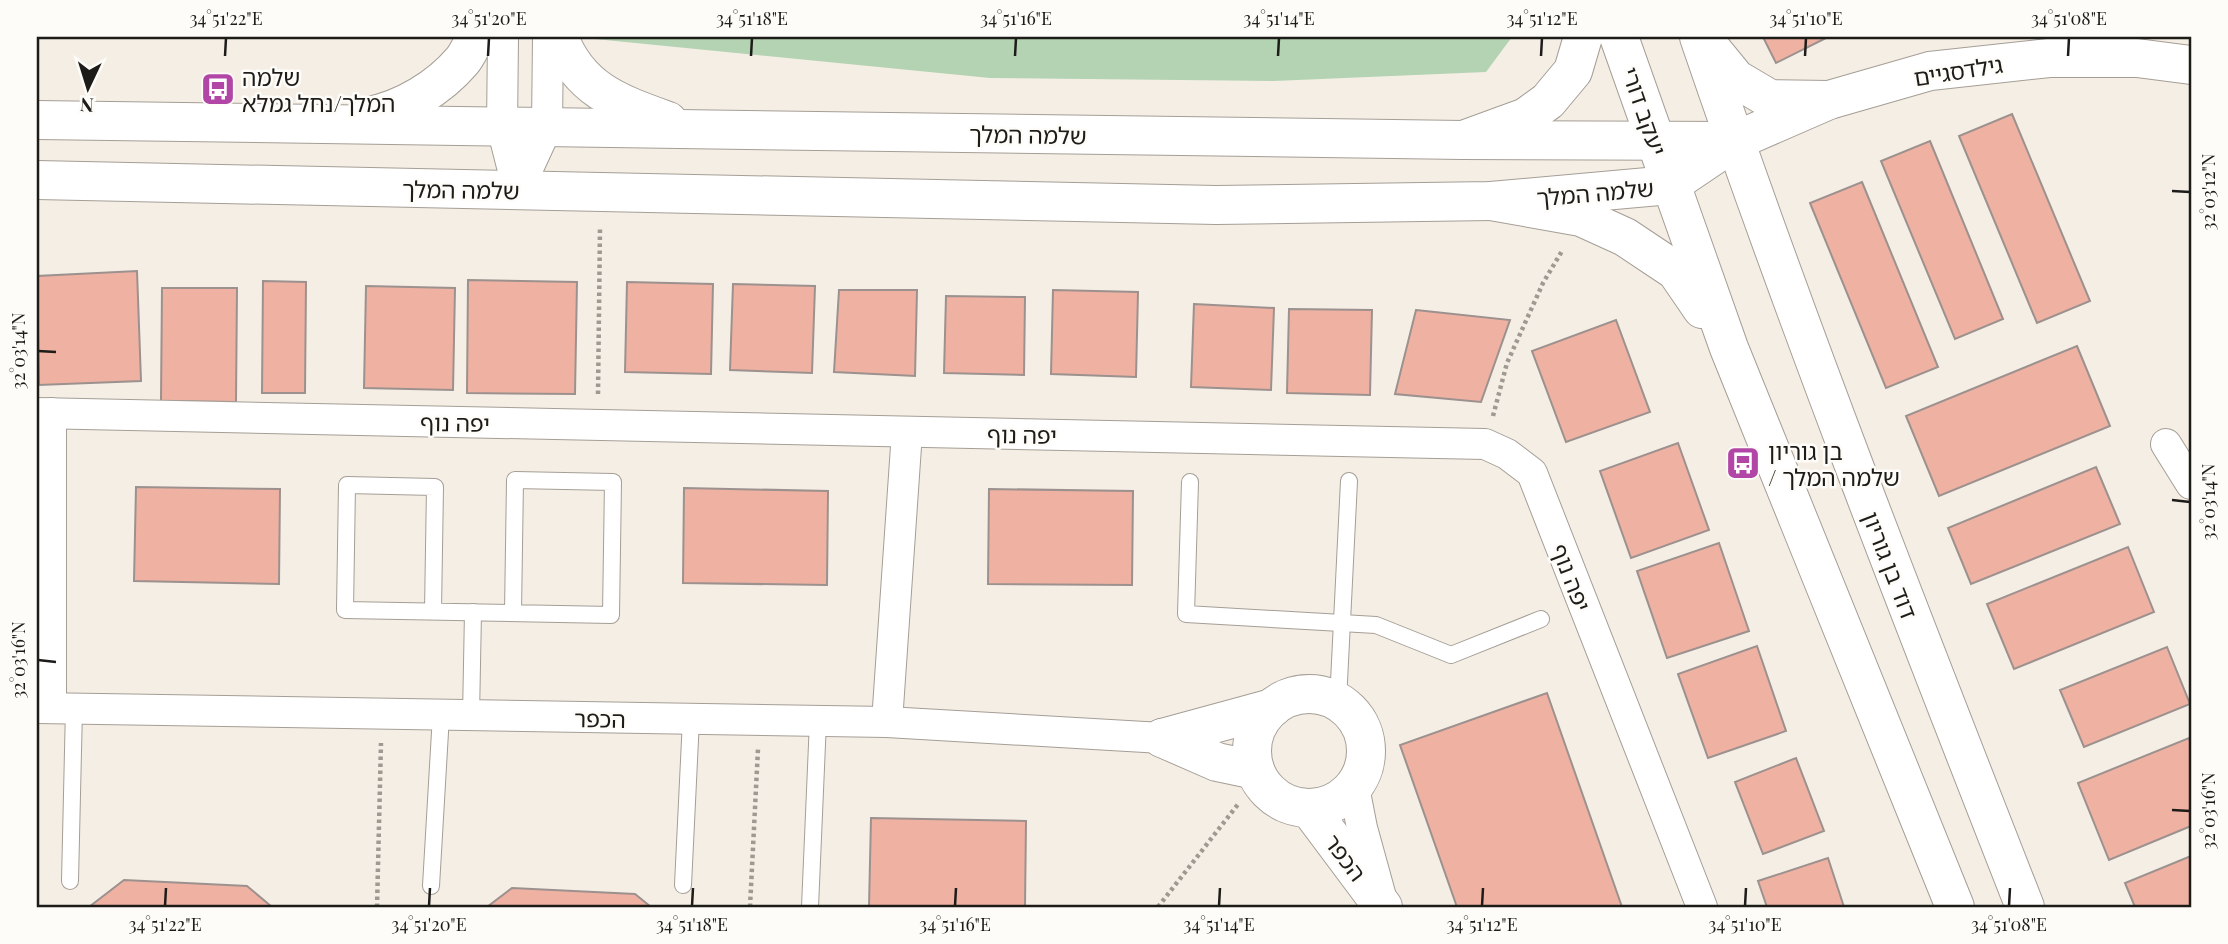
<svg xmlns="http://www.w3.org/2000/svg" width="2228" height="944" font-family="'Playfair Display','Noto Sans Hebrew',serif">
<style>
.green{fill:#b4d3b3}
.building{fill:#efb2a2;stroke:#9c918e;stroke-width:2}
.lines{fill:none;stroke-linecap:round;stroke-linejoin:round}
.service-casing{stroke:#a59e96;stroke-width:18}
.minor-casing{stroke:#a59e96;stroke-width:32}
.tertiary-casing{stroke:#a59e96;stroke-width:40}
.secondary-casing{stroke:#a59e96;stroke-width:40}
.path{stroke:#9e9992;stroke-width:4.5;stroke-dasharray:3.5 3.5;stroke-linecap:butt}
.service{stroke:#fff;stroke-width:16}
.minor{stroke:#fff;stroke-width:30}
.tertiary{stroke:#fff;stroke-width:38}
.secondary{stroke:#fff;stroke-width:38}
.ticks{fill:none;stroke:#1e1c19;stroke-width:2.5}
.labels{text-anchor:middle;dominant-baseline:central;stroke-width:5;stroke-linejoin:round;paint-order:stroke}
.street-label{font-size:23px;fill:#1e1c19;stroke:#fefcf8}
.poi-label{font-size:23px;fill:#1e1c19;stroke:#fefcf8;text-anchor:start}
.neatline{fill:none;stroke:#1e1c19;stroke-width:2.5}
.ticks-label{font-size:18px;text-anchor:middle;fill:#1e1c19}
</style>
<rect width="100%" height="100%" fill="#f5eee5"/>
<polygon class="green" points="595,37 1512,37 1486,72 1274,81 990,78 595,39"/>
<g class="building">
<polygon points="1763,37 1828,37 1776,63"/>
<polygon points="2012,114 2090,301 2037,323 1959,136"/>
<polygon points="1930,141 2003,319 1955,339 1881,161"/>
<polygon points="1862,182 1938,367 1886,388 1810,203"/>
<polygon points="137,271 141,381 39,385 37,276"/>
<polygon points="468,280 577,282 575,394 467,393"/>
<polygon points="263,281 306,282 305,393 262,393"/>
<polygon points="627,282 713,284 711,374 625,372"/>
<polygon points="733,284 815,286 812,373 730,370"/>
<polygon points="366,286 455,288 453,390 364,388"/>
<polygon points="162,288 237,288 236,402 161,401"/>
<polygon points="839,290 917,290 915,376 834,372"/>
<polygon points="1053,290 1138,292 1136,377 1051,374"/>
<polygon points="946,296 1025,297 1024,375 944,373"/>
<polygon points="1194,304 1274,308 1271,390 1191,387"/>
<polygon points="1289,309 1372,310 1370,395 1287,393"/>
<polygon points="1416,310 1510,320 1481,402 1395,394"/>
<polygon points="1616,320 1650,412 1566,442 1532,351"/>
<polygon points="2077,346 2110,426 1939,496 1906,416"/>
<polygon points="1678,443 1709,530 1631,558 1600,471"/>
<polygon points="2096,467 2120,524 1971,584 1948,528"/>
<polygon points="136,487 280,489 279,584 134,581"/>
<polygon points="684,488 828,491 827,585 683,583"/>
<polygon points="989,489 1133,491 1132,585 988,584"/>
<polygon points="1719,543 1749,631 1667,658 1637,571"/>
<polygon points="2128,547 2154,612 2014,669 1987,604"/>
<polygon points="1757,646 1786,731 1708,758 1678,674"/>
<polygon points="2167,647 2190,704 2084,747 2060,690"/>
<polygon points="1547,693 1622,907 1457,907 1400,745"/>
<polygon points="2189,738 2191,744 2191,826 2109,860 2078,783"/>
<polygon points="1796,758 1824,831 1763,854 1735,782"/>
<polygon points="871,818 1026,821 1025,907 869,907"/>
<polygon points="2191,856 2191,907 2135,907 2125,883"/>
<polygon points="1828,858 1844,907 1767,907 1758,881"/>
<polygon points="124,880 247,886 272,907 89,907"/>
<polygon points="512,888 635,894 651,907 487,907"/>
</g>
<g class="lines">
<g class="service-casing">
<g id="service">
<polyline points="1190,482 1186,614 1376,625 1451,655 1541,619"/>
<polyline points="433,611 435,487 347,485 345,610 611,615 613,482 515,480 513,613"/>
<polyline points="1338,702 1349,481"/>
<polyline points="471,716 473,612"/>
<polyline points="70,881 74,708"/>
<polyline points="683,885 691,719"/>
<polyline points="431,886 441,715"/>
<polyline points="810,907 818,721"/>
</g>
</g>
<g class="minor-casing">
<g id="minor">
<polyline points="503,37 502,127 518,190"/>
<polyline points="518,190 547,127 548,37"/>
<polyline points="37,413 1485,444 1507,454 1532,473 1702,907"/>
<polyline points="2166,444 2191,484"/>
<polyline points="37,708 887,722 1162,738"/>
<polyline points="51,708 51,413"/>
<polyline points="887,722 907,432"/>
<polyline points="1354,787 1362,828 1381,897"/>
</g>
</g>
<g class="tertiary-casing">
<g id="tertiary">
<path d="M559,37C579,90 618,103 668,121"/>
<path d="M369,116C404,109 439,88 462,61C468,54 471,45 476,37"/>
<polyline points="37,120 1463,140 1735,141"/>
<polyline points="37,180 1216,205 1491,201 1670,185 1735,141 1829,100 1930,71 2049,58 2137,58 2191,65"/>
<circle cx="1309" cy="751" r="57"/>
<polyline points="1162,738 1272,708"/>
<polyline points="1162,738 1217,762 1255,770"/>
<polyline points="1309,808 1383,907"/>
</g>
</g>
<g class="secondary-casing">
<g id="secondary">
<polyline points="1619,37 1729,348 1955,907"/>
<path d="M1699,37C1799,330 1912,619 2025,907"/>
<polyline points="1709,46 1736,79 1770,99 1829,100"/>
<polyline points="1463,140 1526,117 1548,101 1573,71 1583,37"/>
<polyline points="1491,201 1581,217 1625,237 1676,271 1702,309"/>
</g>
</g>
<g class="path">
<polyline points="598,394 600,228"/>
<polyline points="1493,416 1507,363 1543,283 1562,251"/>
<polyline points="377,907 381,743"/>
<polyline points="750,907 758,749"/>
<polyline points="1158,907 1239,803"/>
</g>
<use href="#service" class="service"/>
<use href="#minor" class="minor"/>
<use href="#tertiary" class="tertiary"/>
<use href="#secondary" class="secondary"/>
</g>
<path class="ticks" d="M225,56L226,38M488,56L489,38M751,56L752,38M1015,56L1016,38M1278,56L1279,38M1541,56L1542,38M1805,56L1806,38M2068,56L2069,38M2172,191L2190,192M38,351L56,352M2172,500L2190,502M38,660L56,662M2172,810L2190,811M165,906L166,888M429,906L430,888M692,906L693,888M955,906L956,888M1219,906L1220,888M1482,906L1483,888M1745,906L1746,888M2009,906L2010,888"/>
<defs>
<g id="bus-square" transform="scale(1.75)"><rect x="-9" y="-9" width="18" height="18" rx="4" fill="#b246a6" stroke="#fefcf8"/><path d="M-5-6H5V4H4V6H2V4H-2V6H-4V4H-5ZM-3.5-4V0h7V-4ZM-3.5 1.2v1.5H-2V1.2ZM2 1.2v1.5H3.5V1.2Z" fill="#fff"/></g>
</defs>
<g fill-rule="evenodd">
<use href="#bus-square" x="218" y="89"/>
<use href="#bus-square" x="1743" y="463"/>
</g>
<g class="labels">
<g class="street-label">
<text transform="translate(1958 70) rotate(-9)">גילדסגיים</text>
<text transform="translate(1645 111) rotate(71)">יעקב דורי</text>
<text transform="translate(1028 134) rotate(1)">שלמה המלך</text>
<text transform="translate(461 189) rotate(1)">שלמה המלך</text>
<text transform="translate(1595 192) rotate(-5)">שלמה המלך</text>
<text transform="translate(455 422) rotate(1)">יפה נוף</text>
<text transform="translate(1022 434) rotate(1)">יפה נוף</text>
<text transform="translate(1891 565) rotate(69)">דוד בן גוריון</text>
<text transform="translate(1572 577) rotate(69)">יפה נוף</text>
<text transform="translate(600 718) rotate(1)">הכפר</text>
<text transform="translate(1346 857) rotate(53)">הכפר</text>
</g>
<g class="poi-label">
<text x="242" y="76">שלמה<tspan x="242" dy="26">המלך/נחל גמלא</tspan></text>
<text x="1768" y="450">בן גוריון<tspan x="1768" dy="26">/ שלמה המלך</tspan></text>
</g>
</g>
<rect width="2228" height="944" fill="none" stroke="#fefcf8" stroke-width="77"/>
<g transform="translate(88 88) rotate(184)" stroke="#fefcf8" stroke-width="5" paint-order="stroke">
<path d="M0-5L12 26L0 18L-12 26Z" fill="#1e1c19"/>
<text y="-10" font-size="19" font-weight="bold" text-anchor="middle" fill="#1e1c19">N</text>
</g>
<rect x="38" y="38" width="2152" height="868" class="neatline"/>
<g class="ticks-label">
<text x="226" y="25">34°51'22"E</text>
<text x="489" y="25">34°51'20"E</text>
<text x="752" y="25">34°51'18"E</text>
<text x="1016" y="25">34°51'16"E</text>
<text x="1279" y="25">34°51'14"E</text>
<text x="1542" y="25">34°51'12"E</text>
<text x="1806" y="25">34°51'10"E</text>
<text x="2069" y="25">34°51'08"E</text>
<text transform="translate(2209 192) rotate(-90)" y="6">32°03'12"N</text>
<text transform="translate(19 351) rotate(-90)" y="6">32°03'14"N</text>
<text transform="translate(2209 502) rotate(-90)" y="6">32°03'14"N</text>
<text transform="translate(19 660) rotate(-90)" y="6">32°03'16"N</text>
<text transform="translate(2209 811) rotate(-90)" y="6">32°03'16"N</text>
<text x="165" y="931">34°51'22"E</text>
<text x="429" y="931">34°51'20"E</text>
<text x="692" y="931">34°51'18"E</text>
<text x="955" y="931">34°51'16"E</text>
<text x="1219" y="931">34°51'14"E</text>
<text x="1482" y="931">34°51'12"E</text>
<text x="1745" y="931">34°51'10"E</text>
<text x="2009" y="931">34°51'08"E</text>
</g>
</svg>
